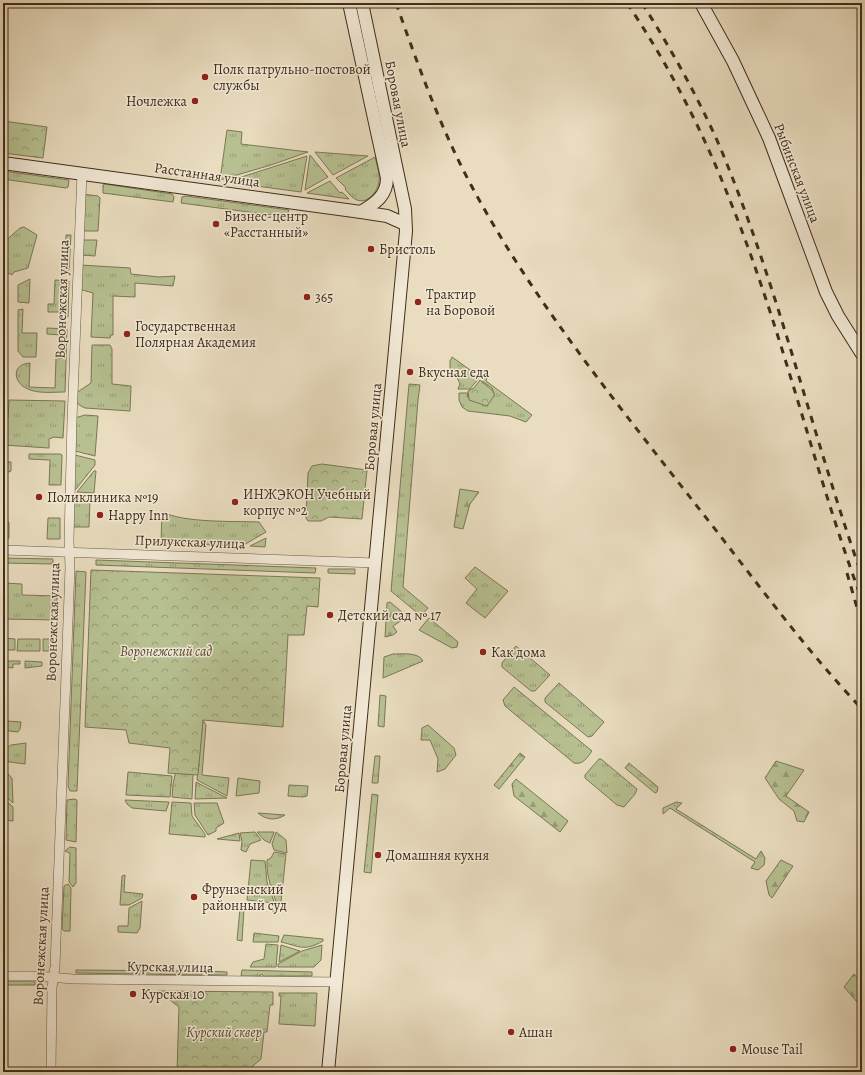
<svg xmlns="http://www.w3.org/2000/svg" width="865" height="1075" font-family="Alegreya,serif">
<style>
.grass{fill:url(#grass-tufts);stroke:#7c7756}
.forest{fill:url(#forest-firs);stroke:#7c7756}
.park{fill:url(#park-crowns);stroke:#7c7756}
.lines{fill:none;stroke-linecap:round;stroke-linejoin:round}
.street-casing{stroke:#6b5a43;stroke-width:10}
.secondary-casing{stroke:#412e1a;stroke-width:14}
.street{stroke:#f1e8d5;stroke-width:9}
.secondary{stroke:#f1e8d5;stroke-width:12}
.rail{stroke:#412e1a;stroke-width:3;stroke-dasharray:7 7;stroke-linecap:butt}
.poi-dot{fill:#8f2418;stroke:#f1e8d5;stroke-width:1.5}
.labels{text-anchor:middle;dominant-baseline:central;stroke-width:3;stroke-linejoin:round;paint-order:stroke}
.poi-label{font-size:14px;fill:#412e1a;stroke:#f1e8d5;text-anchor:start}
.street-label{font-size:14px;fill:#412e1a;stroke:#f1e8d5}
.park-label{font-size:14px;font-style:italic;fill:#594b32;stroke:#f1e8d5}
</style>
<defs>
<pattern id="grass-tufts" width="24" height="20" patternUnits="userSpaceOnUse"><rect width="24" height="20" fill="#b7c091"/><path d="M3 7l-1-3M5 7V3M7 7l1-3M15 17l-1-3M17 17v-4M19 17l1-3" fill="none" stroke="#969c76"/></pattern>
<pattern id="forest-firs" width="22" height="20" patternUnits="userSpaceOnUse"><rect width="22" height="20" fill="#b7c091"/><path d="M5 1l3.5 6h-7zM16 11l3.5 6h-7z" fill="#969c76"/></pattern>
<pattern id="park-crowns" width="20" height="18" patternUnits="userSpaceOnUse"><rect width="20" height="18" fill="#b7c091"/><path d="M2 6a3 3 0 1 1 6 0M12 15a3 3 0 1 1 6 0" fill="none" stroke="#969c76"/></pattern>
</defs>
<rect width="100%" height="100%" fill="#e9dcbf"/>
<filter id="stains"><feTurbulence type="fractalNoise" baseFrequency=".005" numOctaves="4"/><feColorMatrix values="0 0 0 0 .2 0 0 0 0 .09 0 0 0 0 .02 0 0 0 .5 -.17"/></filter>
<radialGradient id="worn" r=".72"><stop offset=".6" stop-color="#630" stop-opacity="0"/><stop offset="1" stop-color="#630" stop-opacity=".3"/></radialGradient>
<g class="grass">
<polygon points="227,130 242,132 241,144 308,152 271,165 220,180"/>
<polygon points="315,152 368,156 333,175"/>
<polygon points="310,155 328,177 305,190"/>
<polygon points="307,156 301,192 226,182"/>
<path d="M375,157C377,165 380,174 379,182C377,192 368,204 357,200C352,198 348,193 345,189L346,188L336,178Z"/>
<polygon points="3,171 69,180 68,187 66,188 3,179"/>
<polygon points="330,181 340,193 342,192 349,199 307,193"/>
<polygon points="105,184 172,194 174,197 173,202 103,193 103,185"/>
<polygon points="83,194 98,196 100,198 98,231 84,231"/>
<polygon points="186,196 289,210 286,217 181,203 182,197"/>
<polygon points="24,227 37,235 28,268 14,272 12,275 3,270 3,243 20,228"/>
<polygon points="66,235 71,235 69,270 65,270"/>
<polygon points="84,240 97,240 95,256 81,255 82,241"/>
<polygon points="80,265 130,268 131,274 159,277 175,276 173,286 135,283 135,297 113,296 113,335 111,335 110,338 91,337 93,293 79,289"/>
<polygon points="30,279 29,303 18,302 18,285"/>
<polygon points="55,280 69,281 68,317 62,317 62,312 48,312 48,304 54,304"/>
<polygon points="23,309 22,333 37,333 36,357 23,357 18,351 18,310"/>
<path d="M47,328L67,329L65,392C54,392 38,394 28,389C13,383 11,364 30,363L29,387L55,388L56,358H62V335L47,334Z"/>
<path d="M92,345H110L112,349V384L131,386L130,411L85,408C76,404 76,402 76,393L91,383Z"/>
<polygon points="452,357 480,377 470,389 458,389 460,384 456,375 450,376 450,361"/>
<polygon points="486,373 488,374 486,381 532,415 526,422 510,416 468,411 462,407 459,400 459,393 468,393 467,397 493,389 482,381"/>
<polygon points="409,384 420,385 418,400 403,587 428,608 421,616 391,591"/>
<polygon points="9,400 65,401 63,438 54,437 49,439 49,448 3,445 3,418 8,418"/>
<polygon points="85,415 98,416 95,456 75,451 75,418"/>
<polygon points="29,454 60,454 62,455 61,485 49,485 50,460 29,459"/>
<polygon points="75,455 95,460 95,465 76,489 73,490"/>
<polygon points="3,462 11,462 11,471 3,474"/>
<polygon points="94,471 96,471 94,493 77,492"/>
<polygon points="73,500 90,500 89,527 72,527"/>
<path d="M162,512C186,523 232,521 259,522L266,532L242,546L161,543Z"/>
<polygon points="3,515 9,523 9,538 3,538"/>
<polygon points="48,518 60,518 60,539 47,539"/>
<polygon points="266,538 265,547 250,546"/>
<polygon points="3,558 53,559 53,564 3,563"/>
<polygon points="96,560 316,568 315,573 96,565"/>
<polygon points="475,567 508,591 485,618 466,603 477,589 465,578"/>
<polygon points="328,569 355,569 355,574 328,573"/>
<polygon points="76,571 86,572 77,791 70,791 68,786"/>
<polygon points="3,583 22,584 22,595 57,596 56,620 3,619"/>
<polygon points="429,618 458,642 457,647 452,648 419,630"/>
<polygon points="3,638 15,639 15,650 3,650 5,642 3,641"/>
<polygon points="18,639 40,639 40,651 17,651"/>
<polygon points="43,639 55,639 55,645 49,646 49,650 55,651 43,651"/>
<polygon points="516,646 550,675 535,691 531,691 502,667 502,663"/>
<path d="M393,654C402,654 419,652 423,661L383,678L384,657Z"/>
<polygon points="3,661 20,661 20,664 13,664 13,668 3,667"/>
<polygon points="25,661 42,662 42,666 25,668"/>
<polygon points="559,683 604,722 592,736 588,737 545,702 545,698"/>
<path d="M514,687L592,751C587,758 583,765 574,763L505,706L503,700Z"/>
<polygon points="380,695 386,696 384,727 378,726"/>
<polygon points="203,720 206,725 202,775 229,778 227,796 197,780"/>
<polygon points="7,721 21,722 20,729 18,732 9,731 7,729"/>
<polygon points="428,725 454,748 456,755 445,769 437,772 438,759 430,740 421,740 422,728"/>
<polygon points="26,743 25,764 3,761 3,751 11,745"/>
<polygon points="180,753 193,774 192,799 172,797 173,784"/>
<polygon points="375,756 380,756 378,783 372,783"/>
<polygon points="599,759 601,759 637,789 635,794 624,807 617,805 585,778 585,775"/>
<polygon points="629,763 658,787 657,792 655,793 625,768"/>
<polygon points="128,772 172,776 170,797 126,795"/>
<polygon points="3,774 8,774 12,778 13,803 3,794"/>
<polygon points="238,778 260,781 259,793 236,796"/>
<polygon points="196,782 227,798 195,799"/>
<polygon points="289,785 308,786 307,796 303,797 288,796"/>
<polygon points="372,794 378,795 371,873 364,872"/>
<polygon points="3,798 13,807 13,821 3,820"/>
<polygon points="74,799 77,800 76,842 66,840 67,800"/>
<polygon points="125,800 169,802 166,811 132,808 127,804"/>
<polygon points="172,802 191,803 192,816 205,834 205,837 169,834"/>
<polygon points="676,802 682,803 676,809 756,859 761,851 765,858 764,865 758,870 751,868 755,862 670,808 663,814 663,808"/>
<polygon points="194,803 217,803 224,823 216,828 216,831 208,835 195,815"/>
<path d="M258,813L285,815C276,821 266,820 258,813Z"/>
<polygon points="255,832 261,840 250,844 246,852 241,850 242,841 240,833"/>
<polygon points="257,832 274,832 270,843 264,840"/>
<polygon points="276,832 286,840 287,853 274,850 272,844"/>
<polygon points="239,833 240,841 217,839"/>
<polygon points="70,847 76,848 76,883 73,887 69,882 70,853 65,851"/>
<path d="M274,852L286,854L281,902L278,908C273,891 266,878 267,860L271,858Z"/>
<polygon points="251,860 265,861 267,882 277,910 273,913 273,903 247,900"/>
<polygon points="125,875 124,892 143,894 142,898 129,905 120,905 122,876"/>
<polygon points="68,884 71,888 70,931 64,931 62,929 64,886"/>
<polygon points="142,901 140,928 137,933 118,932 118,926 128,926 129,908"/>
<polygon points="240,909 244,909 242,941 237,940"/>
<polygon points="254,933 279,936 278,942 253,942"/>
<path d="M284,935L323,939V941C304,952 299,946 281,942Z"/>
<polygon points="266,944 278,945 276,967 250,967 253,962 264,959"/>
<polygon points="281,945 300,951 279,962"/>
<polygon points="322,945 321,960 314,967 278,967 278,964 302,951"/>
<polygon points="76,970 202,971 202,975 76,973"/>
<polygon points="242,970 312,972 312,976 263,976 262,974 260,976 241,976"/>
<polygon points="208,971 227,972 227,975 208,975"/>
<rect x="3" y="981" width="32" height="4"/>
<polygon points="279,993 317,993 315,1026 279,1024 281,996 279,996"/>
</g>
<g class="forest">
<polygon points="460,489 479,492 470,504 463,529 454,527"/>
<polygon points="390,602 402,612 402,620 393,626 397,632 393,635 385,637 387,603"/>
<polygon points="520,753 525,757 499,789 494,785"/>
<polygon points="776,761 804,770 786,796 809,812 804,822 797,821 794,811 779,799 765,778"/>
<polygon points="516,779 568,821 560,832 514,796 512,784"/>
<polygon points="781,860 793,866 772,898 769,895 766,881"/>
<polygon points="854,974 862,981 862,995 857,1002 844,987"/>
</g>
<g class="park">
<polygon points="3,121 47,127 43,158 3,153"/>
<polygon points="480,380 494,392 494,396 487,406 469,400 468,391 474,388"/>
<polygon points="322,464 367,470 362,519 329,517 321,521 308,521 306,518 308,473 312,466"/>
<polygon points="91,570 320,578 318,607 307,606 304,635 288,635 283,727 203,720 198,775 168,773 170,748 129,743 126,730 85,727"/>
<polygon points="158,991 273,992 273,1005 270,1005 267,1032 264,1032 261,1059 248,1070 243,1072 177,1072 179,1007"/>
</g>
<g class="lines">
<g class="street-casing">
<g id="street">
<polyline points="3,550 376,563"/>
<polyline points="3,976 37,976 73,979 337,982"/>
<polyline points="51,1072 52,988 55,966 70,568 69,540 72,420 82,173"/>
</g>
</g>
<g class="secondary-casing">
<g id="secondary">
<path d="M349,3L387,178C387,195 376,203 361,212"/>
<polyline points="701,3 733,61 769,138 826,292 838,316 862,354"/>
<polyline points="3,163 361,212 387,216 405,224"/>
<polyline points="328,1072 406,231 405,209 362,3"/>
</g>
</g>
<use href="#street" class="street"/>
<use href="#secondary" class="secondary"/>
<g class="rail">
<path d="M396,3C418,65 440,127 471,185C533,301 619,406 700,510C753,577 803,647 862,709"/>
<path d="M627,3C668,64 702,129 729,198C782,328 813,468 862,600"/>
<path d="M642,3C671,49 698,97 720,147C778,286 812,434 862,576"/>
<polyline points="847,573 862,625"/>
</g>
</g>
<g class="poi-dot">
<circle cx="205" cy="77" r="4"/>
<circle cx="195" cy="101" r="4"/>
<circle cx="216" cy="224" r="4"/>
<circle cx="371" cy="249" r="4"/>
<circle cx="307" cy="297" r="4"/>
<circle cx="418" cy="302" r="4"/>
<circle cx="127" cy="334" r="4"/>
<circle cx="410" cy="372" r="4"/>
<circle cx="39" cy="497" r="4"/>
<circle cx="235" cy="502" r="4"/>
<circle cx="100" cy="515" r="4"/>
<circle cx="330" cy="615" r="4"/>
<circle cx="483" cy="652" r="4"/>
<circle cx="378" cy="855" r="4"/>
<circle cx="194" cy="897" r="4"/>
<circle cx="133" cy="994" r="4"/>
<circle cx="511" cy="1032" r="4"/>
<circle cx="733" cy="1049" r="4"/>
</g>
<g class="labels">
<g class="poi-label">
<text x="213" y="69">Полк патрульно-постовой<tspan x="213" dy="16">службы</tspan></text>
<text x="187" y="101" text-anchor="end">Ночлежка</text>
<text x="224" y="216">Бизнес-центр<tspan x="224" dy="16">«Расстанный»</tspan></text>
<text x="379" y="249">Бристоль</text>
<text x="426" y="294">Трактир<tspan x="426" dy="16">на Боровой</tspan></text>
<text x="315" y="297">365</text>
<text x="135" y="326">Государственная<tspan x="135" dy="16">Полярная Академия</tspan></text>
<text x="418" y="372">Вкусная еда</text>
<text x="243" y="494">ИНЖЭКОН Учебный<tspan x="243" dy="16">корпус №2</tspan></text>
<text x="47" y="497">Поликлиника №19</text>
<text x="108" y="515">Happy Inn</text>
<text x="338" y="615">Детский сад № 17</text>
<text x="491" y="652">Как дома</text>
<text x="386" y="855">Домашняя кухня</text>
<text x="202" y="889">Фрунзенский<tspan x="202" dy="16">районный суд</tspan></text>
<text x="141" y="994">Курская 10</text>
<text x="519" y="1032">Ашан</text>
<text x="741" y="1049">Mouse Tail</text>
</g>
<g class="street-label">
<text transform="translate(398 104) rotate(79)">Боровая улица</text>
<text transform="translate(797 173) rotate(69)">Рыбинская улица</text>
<text transform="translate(207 175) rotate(8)">Расстанная улица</text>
<text transform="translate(62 299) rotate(-88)">Воронежская улица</text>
<text transform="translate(373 427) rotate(-85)">Боровая улица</text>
<text transform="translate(190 542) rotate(2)">Прилукская улица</text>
<text transform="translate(53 622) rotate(-88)">Воронежская улица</text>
<text transform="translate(343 749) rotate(-85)">Боровая улица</text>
<text transform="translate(41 946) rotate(-87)">Воронежская улица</text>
<text transform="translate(170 967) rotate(1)">Курская улица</text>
</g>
<g class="park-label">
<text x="166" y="651">Воронежский сад</text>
<text x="224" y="1032">Курский сквер</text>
</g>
</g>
<rect width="865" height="1075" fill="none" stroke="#e9dcbf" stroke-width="16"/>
<rect x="4" y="4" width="857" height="1067" fill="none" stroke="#412e1a" stroke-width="2"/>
<rect x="8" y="8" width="849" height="1059" fill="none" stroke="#412e1a"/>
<rect width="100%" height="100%" filter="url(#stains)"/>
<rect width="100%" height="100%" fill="url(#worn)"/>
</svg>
